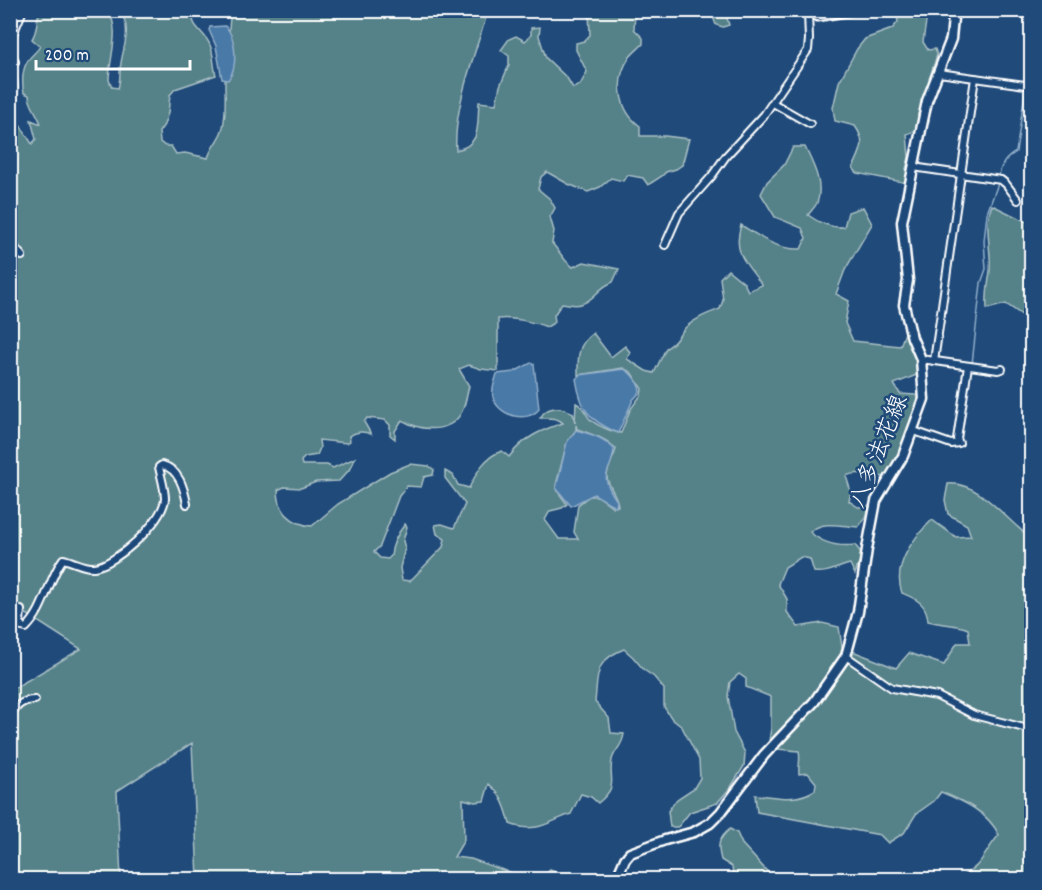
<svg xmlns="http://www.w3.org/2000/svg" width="1042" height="890" font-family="Dekko,'Klee One',sans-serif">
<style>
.green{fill:#548189;stroke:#aac0c4;stroke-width:1.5;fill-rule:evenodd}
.water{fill:#4a79a7;stroke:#92afca;stroke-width:1.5}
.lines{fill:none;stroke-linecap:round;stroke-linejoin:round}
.stream{stroke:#92afca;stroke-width:1.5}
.street-casing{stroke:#fff;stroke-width:10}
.secondary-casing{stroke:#fff;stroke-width:13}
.street{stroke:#1f4a7a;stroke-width:6}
.secondary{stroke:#1f4a7a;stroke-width:8}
.labels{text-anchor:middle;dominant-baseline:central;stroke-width:5;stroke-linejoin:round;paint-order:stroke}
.street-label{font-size:24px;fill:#fff;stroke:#1f4a7a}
</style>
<rect width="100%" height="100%" fill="#1f4a7a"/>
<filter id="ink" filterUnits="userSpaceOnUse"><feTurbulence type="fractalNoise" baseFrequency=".0167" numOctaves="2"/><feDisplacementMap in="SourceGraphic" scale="12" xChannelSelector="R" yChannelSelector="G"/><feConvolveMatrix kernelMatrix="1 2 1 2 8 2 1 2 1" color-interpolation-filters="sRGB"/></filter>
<g filter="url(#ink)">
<g class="green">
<polygon points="714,10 725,11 729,25 723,27 716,25 712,14"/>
<path d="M40,11H107C122,27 109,58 109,80L112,87L118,88C121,79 119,72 121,63C124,44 132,29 120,11H192C191,29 204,30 210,45C214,54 213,65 216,75L175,89L170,95L168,113L164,125L159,132L160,142L165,146H171L176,154L185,153L208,158C212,144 223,137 224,121C226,109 225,96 225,84C225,71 228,56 229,42C229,31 228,22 232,11H488C476,51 453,108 456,150C482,145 477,125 479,102L496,104L500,86L509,65V56L501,50L509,39L516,36L525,41L531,35V28L540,27L539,36L546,58L567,78L573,88L580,85L587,72L576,50V43L584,41L590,35L589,11H634L635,12L634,29L643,38V44C638,49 633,53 629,58C614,80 619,111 640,126V136H665L689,139L682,165L676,169L666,172L662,176L648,185L643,178L627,175L623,181L611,178L600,187L588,192L568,184L547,172L541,177L538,189L550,199L555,208L550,217L554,231L552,243L566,261L573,267L584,262L619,269L613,282C598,287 594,301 581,304C575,306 567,304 562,303L554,315L555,322L547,327C535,322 510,317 498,319V371L481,369L469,365L459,369L469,386C467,393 466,402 463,409C453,434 422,432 402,420L395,431V439L390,435V425L385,420L367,418L364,422L371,434C363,431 357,431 349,436L350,441L347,443L319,440L320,448L317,455L305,457L301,461L302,465H327L333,468L355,458L349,470L339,481L316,482L301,488L284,487L278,490C278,511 291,524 312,526L338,504L390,472L410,464L429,466L434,470L433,475L424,477L421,487L407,486L399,496L380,546L374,552L380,558L388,559L391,556C392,543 397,534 405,524L407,527L403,541L405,548L400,568L402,580L410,581L443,547L445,539L437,534L435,525L442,524L454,528L465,504L445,478V471L453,475L458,485L469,488C477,472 484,457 502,451L509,457C523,438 541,430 563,423C557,417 548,418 540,418C547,405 561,406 573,413L575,423L576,403C584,407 584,411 589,418C595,425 612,432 621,433L630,410L641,395L642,389L631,372L623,368L578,375C578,357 577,345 593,333L611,357L625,346L630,352L627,359L646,371L654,373L666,348C676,344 678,335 686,327C696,318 707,314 720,309L723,300L720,278L728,270L744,283L748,291L762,285C746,263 732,253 741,225C760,237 777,250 801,249L806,238L802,228L775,217L761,194L767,182L784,165L793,147H805C813,164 824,184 817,203C815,207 811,211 808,215C819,223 831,228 844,227L848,212L863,207L872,224L845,270L836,294L849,301L845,323L853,341L900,346L905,333C915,344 917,359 919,374L894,384L900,394L915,395L921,399L900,455L887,477C874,477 858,470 846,476L851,492L849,501L858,507L869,506L866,518L858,527C841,526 823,520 810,532C823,544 838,547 855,545L862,554L855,574L850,564C838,567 827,574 814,572L810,559L801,557L785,567L778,584L787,599V612L798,627L822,623L839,627L842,647L896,668L909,653L944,665L957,643H970L968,629C955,624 943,625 928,621C927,603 916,599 902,593C892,566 913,538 932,520L956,537L971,536L967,525L948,514L945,500L948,484C980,481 1007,522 1031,538V879H955C984,867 981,856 999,835C988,812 963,801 941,792L934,801L916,814L904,833L888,843L880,835L757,812L755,795C778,796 794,803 815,790L816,783L808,773L799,774C798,766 801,759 799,751L777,749L769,741L771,728V697L746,687V679L739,674L730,682L728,696L734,732L745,753L744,766L731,787L717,803L690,812L678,827H670L668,811L677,799L694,788L700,778L699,760L682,727L672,719L664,707V689L654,677L644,670L633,657L624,649C594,661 598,674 595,702L609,718L611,733L624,734C622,748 614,750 612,760C608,781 620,785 598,803L591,797L581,794L571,814C548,822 536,834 510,824C506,808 502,795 489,784L484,801L475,802L463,799L464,840L454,857L471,859L529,879L543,877L550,870C570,879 593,878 613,871L617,879H198L192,743L117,791L121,879H11V690L81,649L11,604L10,250L12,252L19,249L16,223L11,202V179L17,164V146L11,144L10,109L32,144L36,139L31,120L41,124C38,114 29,105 29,95L24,93C22,83 22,71 27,62C30,56 37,52 40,46L32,39C39,27 35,21 40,11ZM576,425L577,429C591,434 606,438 616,449C614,458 606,469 607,478C609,488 618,496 618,506L613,507L598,496H589L578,505L574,532L578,539H559L545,520L550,511L562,508L567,504L556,489V485L567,442L576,430Z"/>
<path d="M896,11H932L927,15L923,42L928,50L935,49L937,55L918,114V130L907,134L909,157L906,169L909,177L907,183L857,173L853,168C861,150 867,143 855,126L835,121L833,108L839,82L857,49L865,39L892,29L898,22Z"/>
<path d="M11,64H14C16,74 20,84 18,94H11Z"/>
<path d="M992,205L1029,223L1031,226V319L1025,317L1006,304L987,309C986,294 988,286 990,271C992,248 983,227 992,205Z"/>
<path d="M730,829L737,833L742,844L774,879H734L732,867L721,860C717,845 718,839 730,829Z"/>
</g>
<g class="water">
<path d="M225,26C237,37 238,68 228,80L222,79L216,46L209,30L210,27Z"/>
<path d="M531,363L534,364L539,409C527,424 498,416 493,397C491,390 495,381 497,374L514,372Z"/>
<path d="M624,369C632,373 639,383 640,392L633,400L618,433C588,420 581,410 576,379L580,375Z"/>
<path d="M576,430C590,434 604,437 614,449C612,475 596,471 617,501L616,507L594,494L571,506L556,488L567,442Z"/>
</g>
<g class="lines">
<g class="stream">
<path d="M999,176C1001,164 1006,158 1016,152L1026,86"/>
<polyline points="972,364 981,283 986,269 984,241 987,213 999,181"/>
<polyline points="965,406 971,369"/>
</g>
<g class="street-casing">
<g id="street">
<polyline points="10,41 23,10"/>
<polyline points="10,50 15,62"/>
<polyline points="939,73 1032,86"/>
<polyline points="773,103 810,124"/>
<polyline points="913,167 1001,180 1006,184 1018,200"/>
<polyline points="10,242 22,256"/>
<polyline points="665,245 679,213 711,177 726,156 764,115 808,50 809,39 808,13"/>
<polyline points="921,359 998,370 1002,369"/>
<polyline points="934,361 975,78"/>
<polyline points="914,431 951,444 959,443 957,439 968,366"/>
<path d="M10,618L18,609L21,610L20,622L22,627L26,628C45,609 48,580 63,559C73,561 84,568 94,567C115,565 163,522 165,499C165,489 161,477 159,467L162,465C179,469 184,488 187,504"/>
<polyline points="846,656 892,688 937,696 974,715 1032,730"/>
<path d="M10,718C16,706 21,700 35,700"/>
</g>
</g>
<g class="secondary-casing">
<g id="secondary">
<polyline points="805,10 818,16 853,10"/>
<polyline points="616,880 625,859 630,853 665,840 694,832 710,823 721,812 764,755 814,702 846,656 858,612 867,549 876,501 903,456 924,399 921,359 912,338 904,305 908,280 902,222 927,101 951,39 953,18 951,10"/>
</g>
</g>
<use href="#street" class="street"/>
<use href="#secondary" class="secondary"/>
</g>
</g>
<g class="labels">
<g class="street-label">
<text transform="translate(880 452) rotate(-68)">八多法花線</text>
</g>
</g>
<rect width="1042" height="890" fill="none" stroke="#1f4a7a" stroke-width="36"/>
<rect x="18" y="18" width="1006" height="854" fill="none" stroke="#fff" stroke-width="2" filter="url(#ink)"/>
<path d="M36 60v9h154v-9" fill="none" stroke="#ffffff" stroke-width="3"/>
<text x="45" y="60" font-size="18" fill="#ffffff" stroke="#1f4a7a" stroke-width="4.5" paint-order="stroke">200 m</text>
</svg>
